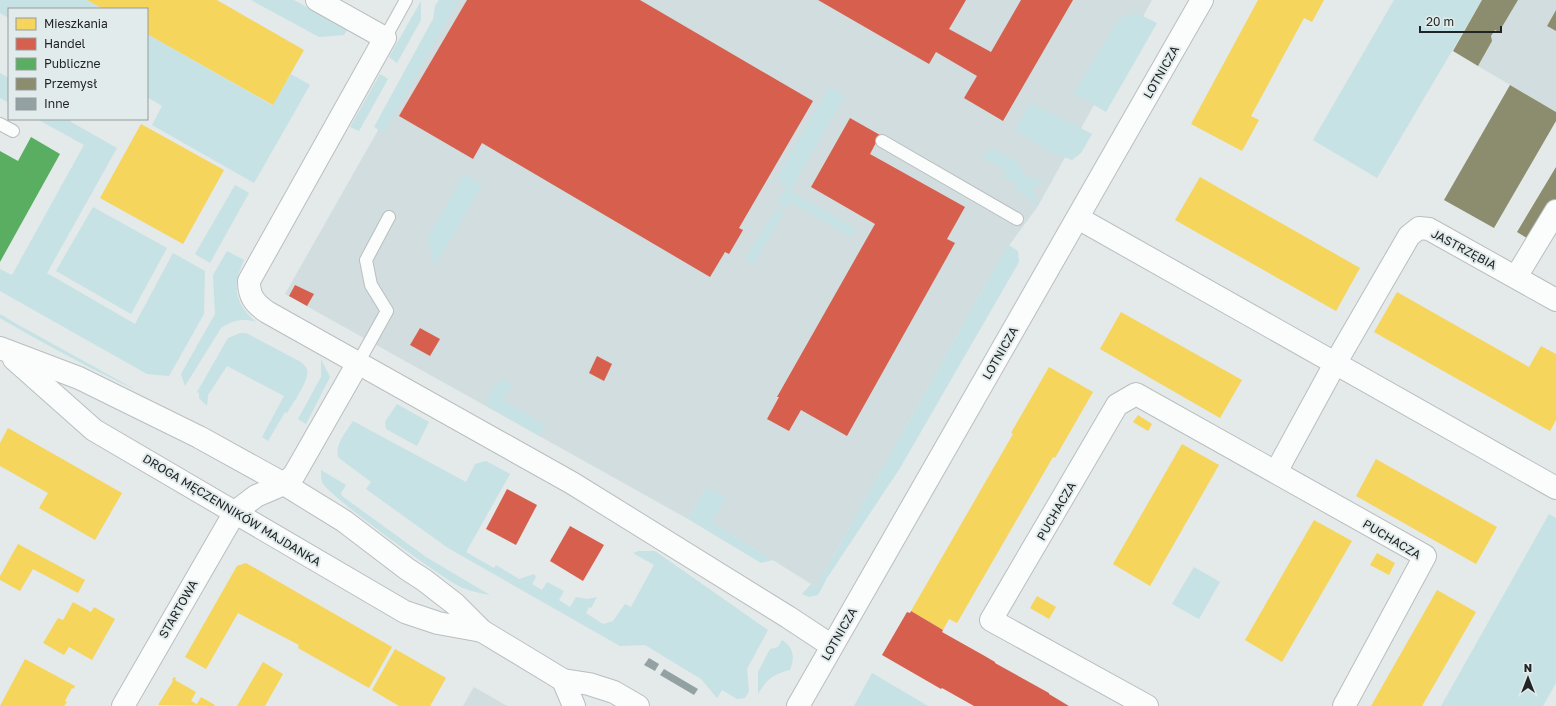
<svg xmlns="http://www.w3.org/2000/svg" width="1556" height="706" font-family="'Golos Text',sans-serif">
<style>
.built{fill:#d1ddde}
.green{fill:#c6e2e4}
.homes{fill:#f6d55c}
.shops{fill:#d6604d}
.public{fill:#5aae61}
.industry{fill:#8c8c6e}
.building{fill:#93a1a3}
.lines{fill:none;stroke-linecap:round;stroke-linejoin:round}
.service-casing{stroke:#babebf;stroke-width:14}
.minor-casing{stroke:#babebf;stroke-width:24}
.tertiary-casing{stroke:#babebf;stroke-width:24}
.service{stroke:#fbfcfc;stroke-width:12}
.minor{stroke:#fbfcfc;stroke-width:22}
.tertiary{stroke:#fbfcfc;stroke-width:22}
.labels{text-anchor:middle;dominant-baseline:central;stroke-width:4;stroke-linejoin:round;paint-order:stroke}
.street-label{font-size:12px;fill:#212424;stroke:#e2ebec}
</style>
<rect width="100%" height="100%" fill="#e4e9ea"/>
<g class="built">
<polygon points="452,0 1152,0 1038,206 1002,255 816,587 712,522 706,487 688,519 285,294"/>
<polygon points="1518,0 1556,0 1556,10 1547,26 1556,31 1556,112 1478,66 1491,42 1491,36 1495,30 1499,32"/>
<polygon points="474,687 507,706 463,706"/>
</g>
<g class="green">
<polygon points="0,0 87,0 103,9 9,9 9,18 0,13"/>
<polygon points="251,0 294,0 347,30 344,35 319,37"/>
<polygon points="439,0 459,0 384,133 374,127 433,19 435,6"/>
<polygon points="1394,0 1482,0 1377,178 1313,140"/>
<polygon points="421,1 421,20 397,63 389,57"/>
<polygon points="1136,13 1157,23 1106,112 1074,93 1119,18"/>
<polygon points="147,34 272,105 291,74 310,85 254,183 152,125 162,106 147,97"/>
<polygon points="0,73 9,78 9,103 0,98"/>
<polygon points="380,74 388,79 359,131 350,127"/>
<polygon points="829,87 845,96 790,191 856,229 851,237 790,202 786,208 777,203 787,186 776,179"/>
<polygon points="1030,102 1092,134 1081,153 1072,160 1048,151 1015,130"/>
<polygon points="37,119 70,119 71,122 117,148 47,273 135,324 173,253 205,271 204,314 169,376 147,374 0,291 0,269 12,275 84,145"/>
<polygon points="991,148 1018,162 1025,175 1044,182 1033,187 1038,206 1016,189 1014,181 1002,177 1007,170 982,159"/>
<polygon points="464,174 482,185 435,266 427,239"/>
<polygon points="235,185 249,193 210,263 195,254"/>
<polygon points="93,207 167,248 131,314 56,271"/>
<polygon points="776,209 784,212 754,264 745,260"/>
<polygon points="1009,245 1018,251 1019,262 900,468 827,578 818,595 809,597 802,594 811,584 816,587 1002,255"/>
<path d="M227,251L244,260C232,286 234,303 256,322C243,318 233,320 221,328L185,386L181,374L215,314L213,275Z"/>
<path d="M0,314L15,323L136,390C89,368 45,344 0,318Z"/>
<path d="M240,333H246L301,362C303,364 306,366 307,370C310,380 292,404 287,413L285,412L268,441L262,437L284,396L227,366L208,395L207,406L199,398V393L197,392L228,338Z"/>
<polygon points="321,359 330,377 306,424 298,419 321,377"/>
<path d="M504,379L512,384L503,400L546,425L539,436L487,406C486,397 494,381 504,379Z"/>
<polygon points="397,404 429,422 417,446 386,429 385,422"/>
<path d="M353,421L466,482L475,464L486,461L510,474L466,552L494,568L496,565L519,579L534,574L536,577L532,584L542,590L547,582L564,591L559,600L570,607L576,597L587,599L597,597L591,608L589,607L586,613L603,624L613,621L625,604L631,607L654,565L633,553L639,551H655L768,630L747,669L749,691L745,698L737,699L722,690L717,698L701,679L645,645L620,646L448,548L366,489L371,482L339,458C333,446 347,431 353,421Z"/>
<path d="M321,470L346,485L341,493L342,496L426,557L490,595C481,593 472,592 463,588C447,582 326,494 322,482C321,479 321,473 321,470Z"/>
<polygon points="706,487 726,498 712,522 773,560 761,563 688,519"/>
<polygon points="1549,514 1556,518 1556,683 1543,706 1441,706"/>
<polygon points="1194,567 1220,582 1199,619 1172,604"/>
<path d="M782,640C794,648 795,657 790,670C773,674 767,679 758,694V672L770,649L778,647Z"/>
<polygon points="872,673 928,706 854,706"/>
</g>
<g class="homes">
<polygon points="87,0 217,0 304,50 273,105 147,34 147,9 103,9"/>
<polygon points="1258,0 1324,0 1312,22 1304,18 1251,116 1259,120 1242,151 1191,124"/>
<polygon points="141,124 224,170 183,244 100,198"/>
<polygon points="1200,177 1360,268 1336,311 1175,220"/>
<polygon points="1397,292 1529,367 1541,346 1556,354 1556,420 1550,431 1374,332"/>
<polygon points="1121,312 1242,380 1220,418 1100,349"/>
<polygon points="1049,367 1093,392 1055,458 1053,457 957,623 949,619 943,630 911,611 1013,434 1011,433"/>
<polygon points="1138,415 1152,424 1148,431 1133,422"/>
<polygon points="8,428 122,493 95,540 39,508 48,493 0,466 0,443"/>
<polygon points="1182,444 1219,465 1150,586 1113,564"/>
<polygon points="1376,459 1497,527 1476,564 1356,496"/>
<polygon points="1314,520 1352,541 1282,662 1245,640"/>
<polygon points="18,544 85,580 78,593 33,569 20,591 0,580 0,576"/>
<polygon points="1377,553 1395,563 1389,575 1370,565"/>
<polygon points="246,563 392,647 369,688 298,648 299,645 238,613 206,669 185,657 237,566"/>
<polygon points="1437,590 1476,612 1422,706 1371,706"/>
<polygon points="1037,596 1056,607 1049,619 1030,608"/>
<polygon points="73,602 91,612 94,607 115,619 92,660 69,647 64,655 43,643 58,618 63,620"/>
<polygon points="395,649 446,678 430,706 399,706 372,690"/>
<polygon points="25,659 75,686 74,689 72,688 65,701 67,702 64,706 0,706"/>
<polygon points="263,662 283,674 265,706 237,706"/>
<polygon points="174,677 176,678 175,680 196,692 191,701 197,704 201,697 215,705 214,706 158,705 173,681 172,680"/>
</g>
<g class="shops">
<polygon points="467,0 640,0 813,101 739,228 743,230 729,254 725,252 710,277 482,143 473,159 399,116"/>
<polygon points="818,0 966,0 949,29 991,52 1021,0 1073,0 1003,121 964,98 977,76 936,52 929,64"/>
<polygon points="850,118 880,135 870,154 965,207 947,239 955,243 847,436 801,410 789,431 767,419 779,397 777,397 875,224 811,187"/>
<polygon points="295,285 314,294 307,306 289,296"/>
<polygon points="420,328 440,339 430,356 410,345"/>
<polygon points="597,356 612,364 604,381 589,373"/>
<polygon points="507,489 537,505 516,545 486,529"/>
<polygon points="570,526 604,545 583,581 550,561"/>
<polygon points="911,611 943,630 942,632 983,655 995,662 995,663 1049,693 1049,694 1069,706 974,706 942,688 941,689 882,655 907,612 910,613"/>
</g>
<polygon class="public" points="31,137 60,154 0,262 0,151 18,161"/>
<g class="industry">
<polygon points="1482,0 1518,0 1499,32 1495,30 1491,36 1492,41 1478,66 1453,51"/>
<polygon points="1556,10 1556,31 1547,26"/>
<polygon points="1510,85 1556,112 1556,121 1494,228 1444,200"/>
<polygon points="1556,167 1556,202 1532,241 1517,232"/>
</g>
<g class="building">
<polygon points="649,658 659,664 655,671 644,665"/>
<polygon points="664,669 698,689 694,695 660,675"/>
</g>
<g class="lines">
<g class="service-casing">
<g id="service">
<polyline points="385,38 406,0"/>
<polyline points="0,124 13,131"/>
<polyline points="882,141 1017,219"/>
<polyline points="358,363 387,311 371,285 366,260 389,217"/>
</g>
</g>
<g class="minor-casing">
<g id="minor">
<path d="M317,0L385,38L249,281C249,296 254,303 267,312L572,483L788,617L832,646"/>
<polyline points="1078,218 1556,488"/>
<polyline points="1516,277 1556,211"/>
<polyline points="1276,472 1336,362 1409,236 1419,228 1429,229 1556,300"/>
<polyline points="123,706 235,512 256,496 284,484 294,475 358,363"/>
<polyline points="798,706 1202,0"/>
<polyline points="1147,706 991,620 1117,405 1136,394 1425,556 1344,706"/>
</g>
</g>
<g class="tertiary-casing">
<g id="tertiary">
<polyline points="0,348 79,378 199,437 284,484 344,521 407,569 424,580 455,604 482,631 563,680 589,684 614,692 638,706"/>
<polyline points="14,359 94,430 405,612 438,623 482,631"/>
<polyline points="563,680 574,706"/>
</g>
</g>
<use href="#service" class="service"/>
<use href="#minor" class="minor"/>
<use href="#tertiary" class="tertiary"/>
</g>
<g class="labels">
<g class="street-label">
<text transform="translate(1161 72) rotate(-60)">LOTNICZA</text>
<text transform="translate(1464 249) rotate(28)">JASTRZĘBIA</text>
<text transform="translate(1000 353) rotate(-60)">LOTNICZA</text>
<text transform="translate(232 510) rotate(31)">DROGA MĘCZENNIKÓW MAJDANKA</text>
<text transform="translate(1056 511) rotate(-60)">PUCHACZA</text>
<text transform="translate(1392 539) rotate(31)">PUCHACZA</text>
<text transform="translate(178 609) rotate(-60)">STARTOWA</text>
<text transform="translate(839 634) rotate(-60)">LOTNICZA</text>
</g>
</g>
<rect x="8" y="8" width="140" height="112" fill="#e2ebec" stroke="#959b9c"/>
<rect x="16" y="18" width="20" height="12" fill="#f6d55c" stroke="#959b9c"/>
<text x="44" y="28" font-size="12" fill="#212424">Mieszkania</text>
<rect x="16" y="38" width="20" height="12" fill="#d6604d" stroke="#959b9c"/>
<text x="44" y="48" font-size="12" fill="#212424">Handel</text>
<rect x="16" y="58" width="20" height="12" fill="#5aae61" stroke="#959b9c"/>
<text x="44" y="68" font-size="12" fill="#212424">Publiczne</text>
<rect x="16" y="78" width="20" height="12" fill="#8c8c6e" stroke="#959b9c"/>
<text x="44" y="88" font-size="12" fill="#212424">Przemysł</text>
<rect x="16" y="98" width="20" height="12" fill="#93a1a3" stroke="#959b9c"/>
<text x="44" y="108" font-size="12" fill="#212424">Inne</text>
<g transform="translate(1528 678)" stroke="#e2ebec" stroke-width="3" paint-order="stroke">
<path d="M0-3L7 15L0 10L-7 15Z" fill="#212424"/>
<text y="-6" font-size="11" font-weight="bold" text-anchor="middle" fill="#212424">N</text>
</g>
<path d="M1420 26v6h81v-6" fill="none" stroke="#212424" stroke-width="2"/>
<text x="1426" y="26" font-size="12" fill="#212424" stroke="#e2ebec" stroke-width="3" paint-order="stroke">20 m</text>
</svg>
